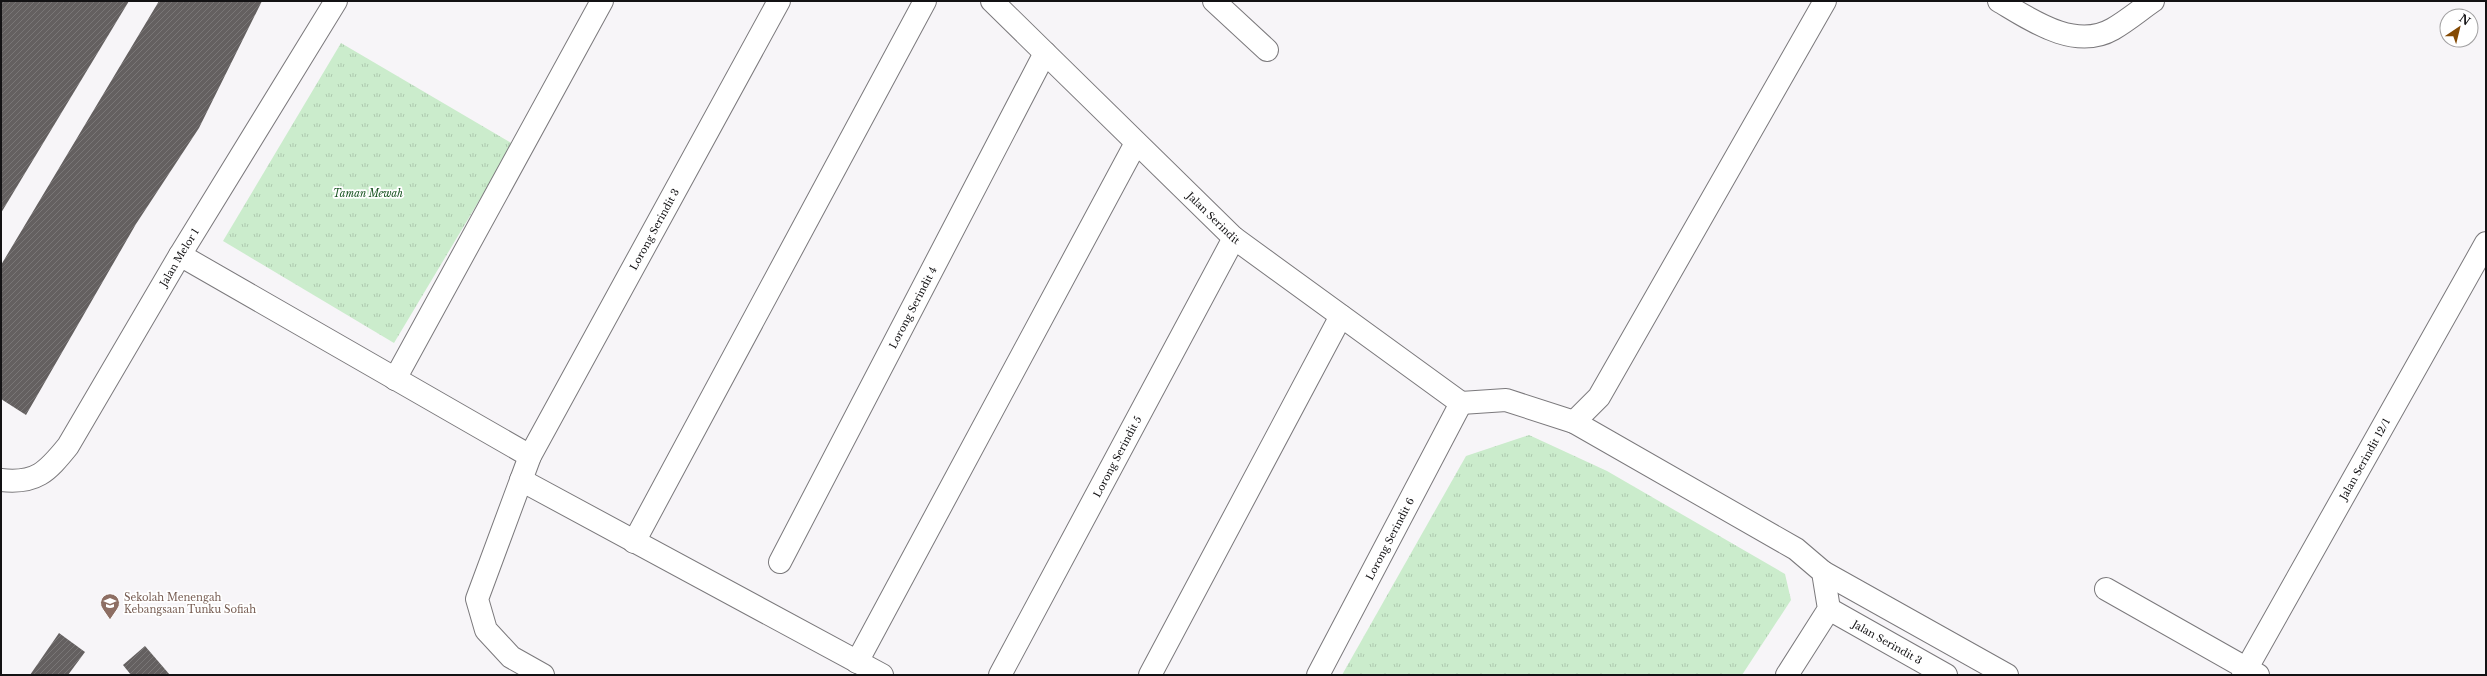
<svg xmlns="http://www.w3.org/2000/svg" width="2487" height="676" font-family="'Libre Baskerville',serif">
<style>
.grass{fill:url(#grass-tufts)}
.building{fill:url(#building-hatch)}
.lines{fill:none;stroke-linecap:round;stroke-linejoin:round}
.minor-casing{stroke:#7b797c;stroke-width:24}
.minor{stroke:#fff;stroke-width:22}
.labels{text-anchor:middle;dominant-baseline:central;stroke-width:3.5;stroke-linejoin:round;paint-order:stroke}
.park-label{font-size:10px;font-style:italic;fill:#175320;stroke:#fff}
.street-label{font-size:10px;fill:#131214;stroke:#fff}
.education-label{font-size:10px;fill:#785e54;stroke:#fff;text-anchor:start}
</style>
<defs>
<pattern id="grass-tufts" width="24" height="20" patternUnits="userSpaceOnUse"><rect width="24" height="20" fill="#cbeccc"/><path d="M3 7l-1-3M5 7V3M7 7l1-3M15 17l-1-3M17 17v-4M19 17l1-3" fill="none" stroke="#adc9ae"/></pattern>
<pattern id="building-hatch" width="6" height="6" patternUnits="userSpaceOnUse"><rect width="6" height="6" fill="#646060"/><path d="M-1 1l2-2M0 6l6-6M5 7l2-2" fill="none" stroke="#797676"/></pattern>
</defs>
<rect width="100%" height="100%" fill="#f7f5f8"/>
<g class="grass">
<polygon points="341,43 513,144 394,343 223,241"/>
<polygon points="1529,435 1607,471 1785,574 1791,600 1742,675 1342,675 1466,456"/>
</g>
<g class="building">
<polygon points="1,1 129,1 1,213"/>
<polygon points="159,1 262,1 199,128 136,224 26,415 1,399 1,265"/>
<polygon points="59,633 85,652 68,675 30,675"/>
<polygon points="145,646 170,675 131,675 123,665"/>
</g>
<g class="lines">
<g class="minor-casing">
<g id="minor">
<path id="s1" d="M992,1L1234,238L1461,403"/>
<polyline points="1214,1 1267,50"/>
<path d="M1999,1C2031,20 2075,51 2113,29C2127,21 2140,10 2153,1"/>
<polyline points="180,255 530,456"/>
<polyline points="395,379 602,1"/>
<polyline points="1461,403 1506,400 1574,422 1796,549 1823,572 1829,609 1787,675"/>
<polyline points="1574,422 1599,397 1825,1"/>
<path id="s2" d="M1,480C36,484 47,472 68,446L180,255L336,1"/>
<polyline points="521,480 882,675"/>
<polyline points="634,542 925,1"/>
<path id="s3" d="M780,562L1045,53"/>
<polyline points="1823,572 2007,675"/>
<polyline points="2106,589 2258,675"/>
<path id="s4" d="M1829,609L1946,675"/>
<polyline points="857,662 1136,143"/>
<path id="s5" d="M543,675L511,657L486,630L477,599L530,456L779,1"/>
<path id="s6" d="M1000,675L1234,238"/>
<polyline points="1150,675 1341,316"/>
<path id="s7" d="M1318,675L1461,403"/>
<path id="s8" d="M2243,675L2486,243"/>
</g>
</g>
<use href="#minor" class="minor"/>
</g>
<defs>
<g id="school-pin" transform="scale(1)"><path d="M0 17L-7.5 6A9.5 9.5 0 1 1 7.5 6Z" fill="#8d6e63" stroke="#fff"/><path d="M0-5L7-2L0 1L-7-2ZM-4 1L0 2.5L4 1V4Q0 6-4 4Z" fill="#fff"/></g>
</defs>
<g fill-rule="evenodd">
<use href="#school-pin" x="110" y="603"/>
</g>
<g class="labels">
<g class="park-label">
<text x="368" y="193">Taman Mewah</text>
</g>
<g class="street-label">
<text stroke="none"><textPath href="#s1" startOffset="310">Jalan Serindit</textPath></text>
<text stroke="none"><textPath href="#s5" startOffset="517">Lorong Serindit 3</textPath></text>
<text stroke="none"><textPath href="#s2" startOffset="299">Jalan Melor 1</textPath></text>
<text stroke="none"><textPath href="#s3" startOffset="287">Lorong Serindit 4</textPath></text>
<text stroke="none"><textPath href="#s6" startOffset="248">Lorong Serindit 5</textPath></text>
<text stroke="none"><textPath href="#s8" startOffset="248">Jalan Serindit 12/1</textPath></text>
<text stroke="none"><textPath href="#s7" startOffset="154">Lorong Serindit 6</textPath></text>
<text stroke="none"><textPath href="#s4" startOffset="67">Jalan Serindit 3</textPath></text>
</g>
<g class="education-label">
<text x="124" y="597">Sekolah Menengah<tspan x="124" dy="12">Kebangsaan Tunku Sofiah</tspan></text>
</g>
</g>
<rect width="2487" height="676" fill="none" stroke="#131214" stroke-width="4"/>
<g transform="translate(2459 28) rotate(35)"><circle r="19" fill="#ffffff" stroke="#a1a0a1"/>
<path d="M0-3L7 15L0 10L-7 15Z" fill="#844902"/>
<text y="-6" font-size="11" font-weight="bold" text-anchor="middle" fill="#131214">N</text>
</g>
</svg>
